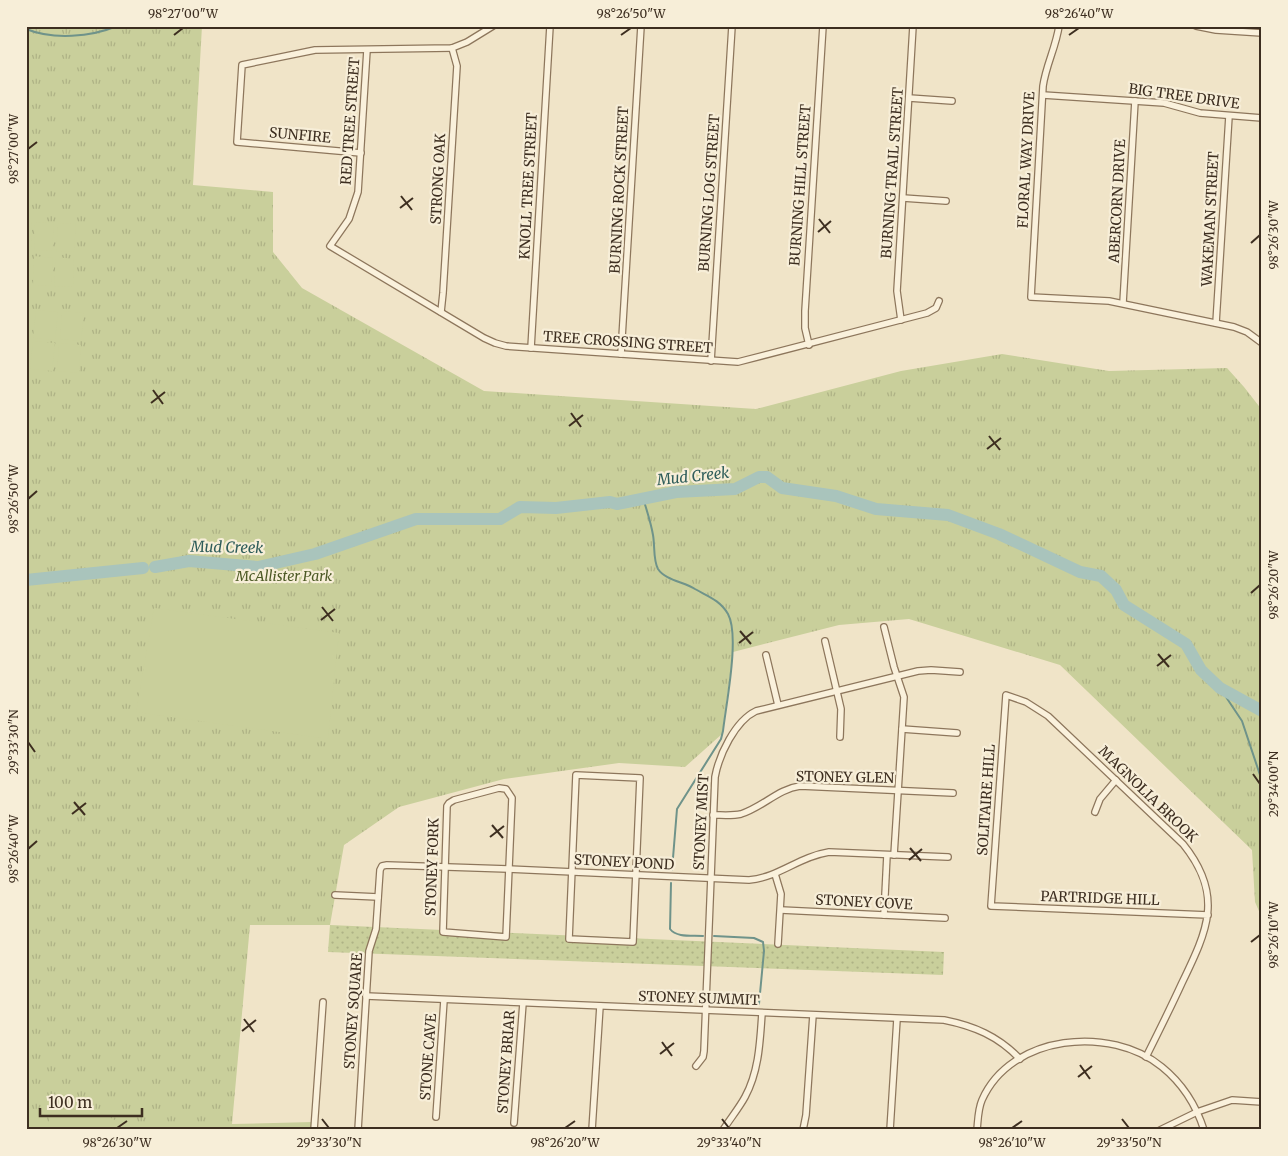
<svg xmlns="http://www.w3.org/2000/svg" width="1288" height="1156" font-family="Merriweather,serif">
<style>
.grass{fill:url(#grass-dots)}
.park{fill:url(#park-tufts)}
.pitch{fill:#c9cf9b}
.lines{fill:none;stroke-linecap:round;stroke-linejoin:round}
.stream{stroke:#6f938a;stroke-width:2}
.river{stroke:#a9c4bc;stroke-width:12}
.minor-casing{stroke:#8d765c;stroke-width:8}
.minor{stroke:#faf1dc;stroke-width:5.5}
.ticks{fill:none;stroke:#3d2e20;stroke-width:2}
.labels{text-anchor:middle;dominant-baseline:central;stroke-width:4.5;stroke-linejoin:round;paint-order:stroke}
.street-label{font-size:14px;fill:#3d2e20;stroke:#f7eed8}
.park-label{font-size:14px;font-style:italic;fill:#4d5a26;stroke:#f7eed8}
.water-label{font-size:15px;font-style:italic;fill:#2f5d5a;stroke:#f7eed8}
.neatline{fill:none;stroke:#3d2e20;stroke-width:2}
.ticks-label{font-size:12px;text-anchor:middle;fill:#3d2e20}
</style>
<defs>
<pattern id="grass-dots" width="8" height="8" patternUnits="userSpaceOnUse" patternTransform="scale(1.25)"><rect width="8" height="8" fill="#c9cf9b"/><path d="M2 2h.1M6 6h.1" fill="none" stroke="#aeb285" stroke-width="1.8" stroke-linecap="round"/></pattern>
<pattern id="park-tufts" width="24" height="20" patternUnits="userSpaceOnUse" patternTransform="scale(1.25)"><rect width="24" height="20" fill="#c9cf9b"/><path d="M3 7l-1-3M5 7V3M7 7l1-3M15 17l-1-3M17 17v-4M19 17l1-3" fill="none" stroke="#aeb285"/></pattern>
</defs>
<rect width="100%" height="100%" fill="#f0e4c8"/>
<polygon class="grass" points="330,925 944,952 943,975 328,952"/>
<polygon class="park" points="26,26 202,26 193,185 273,192 273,252 302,288 484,391 756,409 901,371 1002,354 1109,371 1227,368 1244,387 1262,410 1262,918 1255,902 1252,850 1060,665 909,619 839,625 733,652 722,734 685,767 619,763 504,779 399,807 344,845 330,925 250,925 232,1124 313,1122 312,1130 26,1130"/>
<g class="pitch">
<polygon points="26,222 32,222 31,250 26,250"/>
<polygon points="35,222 54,223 52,251 34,250"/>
<polygon points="58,223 76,224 74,252 56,251"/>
<polygon points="26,256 30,257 29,285 26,285"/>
<polygon points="34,256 53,258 51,286 33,285"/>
<polygon points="56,257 74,259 73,287 54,286"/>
<polygon points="36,310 58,312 55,340 33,338"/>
<polygon points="62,311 84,313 81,341 60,339"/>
<polygon points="33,341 55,343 52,371 30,369"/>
<polygon points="59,343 81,345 79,373 57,371"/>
<polygon points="154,608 339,633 328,739 136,712"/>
<path d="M50,1108C77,1110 107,1108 127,1130H48Z"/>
</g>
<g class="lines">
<g class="stream">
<path d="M26,29C53,40 91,37 117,26"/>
<path d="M643,498C647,511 651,523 653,535C655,546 653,560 658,569C665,580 684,582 695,589C707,596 720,600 728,614C740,636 726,704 723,731L721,739L677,809L672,870"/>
<polyline points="1220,688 1242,721 1262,781"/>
<path d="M671,883L670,929C677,938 693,935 703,936"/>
<polyline points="714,936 754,938 763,942 764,951 759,1004"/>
</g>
<g class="river">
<polyline points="155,567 189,561 258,567 315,554 416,519 500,519 520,507 556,508 610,502 617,504 676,492 735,489 759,477 767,477 782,488 836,496 876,509 948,515 999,534 1080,572 1101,576 1116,590 1124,605 1186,644 1201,670 1220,688 1262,711"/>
<polyline points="26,580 143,568"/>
</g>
<g class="minor-casing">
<g id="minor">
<path d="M1059,26C1056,47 1046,65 1043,86L1031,297L1109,301L1234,327L1247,332L1262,343"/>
<polyline points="1196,26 1216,30 1262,33"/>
<polyline points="367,50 358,192 349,219 330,246 484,338 495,343 506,346 738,362 927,313 936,308 939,301"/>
<polyline points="1043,95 1149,102 1164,103 1200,113 1262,118"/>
<polyline points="909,98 952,101"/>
<polyline points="361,153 237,142 242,65 315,50 452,48 467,42 493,26"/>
<polyline points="903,198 946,201"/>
<polyline points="1123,303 1135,101"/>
<polyline points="441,312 443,293 457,66 452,48"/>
<polyline points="901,320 897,291 913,26"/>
<polyline points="1216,323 1229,116"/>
<polyline points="809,345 805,328 805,311 823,26"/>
<polyline points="531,348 550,26"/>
<polyline points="621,354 641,26"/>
<polyline points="711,361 732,26"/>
<polyline points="884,627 894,667 904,697 894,855"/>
<polyline points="825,641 841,709 840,737"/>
<polyline points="766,655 778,705"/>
<polyline points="902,729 957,733"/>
<polygon points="576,775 640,778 633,942 569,939"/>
<polygon points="499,788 506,789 512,798 506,937 443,932 447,806 449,803 454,800"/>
<polyline points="1095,812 1100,799 1116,780"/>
<path d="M713,815C722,815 733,816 741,814C763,807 778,789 800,786L953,793"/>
<polyline points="775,874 781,894 778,944"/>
<polyline points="335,895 378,897"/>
<polyline points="781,910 945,918"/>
<polyline points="884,915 887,855"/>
<path d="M366,996L944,1020C974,1026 998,1036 1020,1059"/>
<path d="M1146,1057C1158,1033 1170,1009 1181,985C1207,931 1225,896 1183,844L1048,716L1026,702L1006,695L991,906L1208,915"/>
<path d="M696,1066L703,1057L704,1051L715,777C719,755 735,721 756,711L918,671L931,670L960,672"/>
<polyline points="436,1117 444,1000"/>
<polyline points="514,1123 523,1003"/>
<polyline points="314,1130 323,1002"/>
<path d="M358,1130L369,951L376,929L380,870L382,866L387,865L508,869L749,880C780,877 798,857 829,852L948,857"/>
<polyline points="592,1130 600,1006"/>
<path d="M723,1130C730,1119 739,1108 745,1097C759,1071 760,1042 762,1013"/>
<polyline points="803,1130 806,1115 813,1015"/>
<polyline points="890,1130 897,1019"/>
<path d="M977,1130C978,1120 978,1109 982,1100C1011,1034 1111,1025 1162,1067C1183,1084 1196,1105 1204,1130"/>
<polyline points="1160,1130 1197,1112 1232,1100 1262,1102"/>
</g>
</g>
<use href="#minor" class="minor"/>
</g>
<path class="ticks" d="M174,35L183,28M621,35L631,28M1069,35L1079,28M28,149L37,142M401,196L412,210M400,208L413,198M819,219L830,233M818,232L831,221M1251,243L1260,235M153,390L163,404M151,403L165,392M571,413L581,427M569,426L583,415M989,436L1000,450M987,449L1001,438M28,499L37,491M1251,593L1260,585M322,607L333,621M321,620L335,609M740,631L751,644M739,643L753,632M1158,654L1169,667M1157,666L1171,655M28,742L35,752M1253,774L1260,784M74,802L85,815M72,814L86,803M492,825L503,838M490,837L504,826M910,848L921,861M28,849L37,841M909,860L922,849M1251,942L1260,935M244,1019L254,1032M242,1031L256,1020M662,1042L672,1056M660,1054L674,1043M1080,1065L1090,1079M1078,1077L1092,1066M322,1119L329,1128M722,1119L729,1128M1122,1119L1129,1128M117,1128L127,1121M565,1128L575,1121M1012,1128L1022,1121"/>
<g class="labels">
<g class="street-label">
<text transform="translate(1184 96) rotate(8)">BIG TREE DRIVE</text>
<text transform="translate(350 121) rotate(-86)">RED TREE STREET</text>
<text transform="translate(300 135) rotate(5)">SUNFIRE</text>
<text transform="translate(1026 160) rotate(-87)">FLORAL WAY DRIVE</text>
<text transform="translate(892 173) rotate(-86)">BURNING TRAIL STREET</text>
<text transform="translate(438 179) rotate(-87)">STRONG OAK</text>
<text transform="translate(800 185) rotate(-86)">BURNING HILL STREET</text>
<text transform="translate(528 186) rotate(-87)">KNOLL TREE STREET</text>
<text transform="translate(619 190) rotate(-87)">BURNING ROCK STREET</text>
<text transform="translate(709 193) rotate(-86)">BURNING LOG STREET</text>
<text transform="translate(1117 201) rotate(-87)">ABERCORN DRIVE</text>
<text transform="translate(1210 219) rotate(-87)">WAKEMAN STREET</text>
<text transform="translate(628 342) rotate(4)">TREE CROSSING STREET</text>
<text transform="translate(845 777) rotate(1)">STONEY GLEN</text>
<text transform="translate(1148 794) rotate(44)">MAGNOLIA BROOK</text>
<text transform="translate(986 800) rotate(-86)">SOLITAIRE HILL</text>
<text transform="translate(701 822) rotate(-87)">STONEY MIST</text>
<text transform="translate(624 862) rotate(3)">STONEY POND</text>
<text transform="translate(432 867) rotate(-88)">STONEY FORK</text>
<text transform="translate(1100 898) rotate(2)">PARTRIDGE HILL</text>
<text transform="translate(864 902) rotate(3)">STONEY COVE</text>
<text transform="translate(699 998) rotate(2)">STONEY SUMMIT</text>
<text transform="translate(353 1011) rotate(-86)">STONEY SQUARE</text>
<text transform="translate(428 1057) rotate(-86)">STONE CAVE</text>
<text transform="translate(506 1062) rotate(-86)">STONEY BRIAR</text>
</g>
<g class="park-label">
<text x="284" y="576">McAllister Park</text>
</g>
<g class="water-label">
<text transform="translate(693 476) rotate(-6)">Mud Creek</text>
<text transform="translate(227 547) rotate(1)">Mud Creek</text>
</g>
</g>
<rect width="1288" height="1156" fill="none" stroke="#f7eed8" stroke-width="55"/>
<path d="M40 1108v8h102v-8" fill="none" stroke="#3d2e20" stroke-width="2.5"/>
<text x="48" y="1108" font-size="15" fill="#3d2e20" stroke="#f7eed8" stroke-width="4" paint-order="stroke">100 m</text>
<rect x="28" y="28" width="1232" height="1100" class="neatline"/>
<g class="ticks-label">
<text x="183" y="18">98°27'00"W</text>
<text x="631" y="18">98°26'50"W</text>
<text x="1079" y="18">98°26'40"W</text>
<text transform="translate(14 149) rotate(-90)" y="4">98°27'00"W</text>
<text transform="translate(1274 235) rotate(-90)" y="4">98°26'30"W</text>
<text transform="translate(14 499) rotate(-90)" y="4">98°26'50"W</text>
<text transform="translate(1274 585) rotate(-90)" y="4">98°26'20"W</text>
<text transform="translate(14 742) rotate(-90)" y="4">29°33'30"N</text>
<text transform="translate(1274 784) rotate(-90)" y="4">29°34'00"N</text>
<text transform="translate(14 849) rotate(-90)" y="4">98°26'40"W</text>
<text transform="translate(1274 935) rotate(-90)" y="4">98°26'10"W</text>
<text x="117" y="1147">98°26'30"W</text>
<text x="329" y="1147">29°33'30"N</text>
<text x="565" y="1147">98°26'20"W</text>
<text x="729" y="1147">29°33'40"N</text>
<text x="1012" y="1147">98°26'10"W</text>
<text x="1129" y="1147">29°33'50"N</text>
</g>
</svg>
